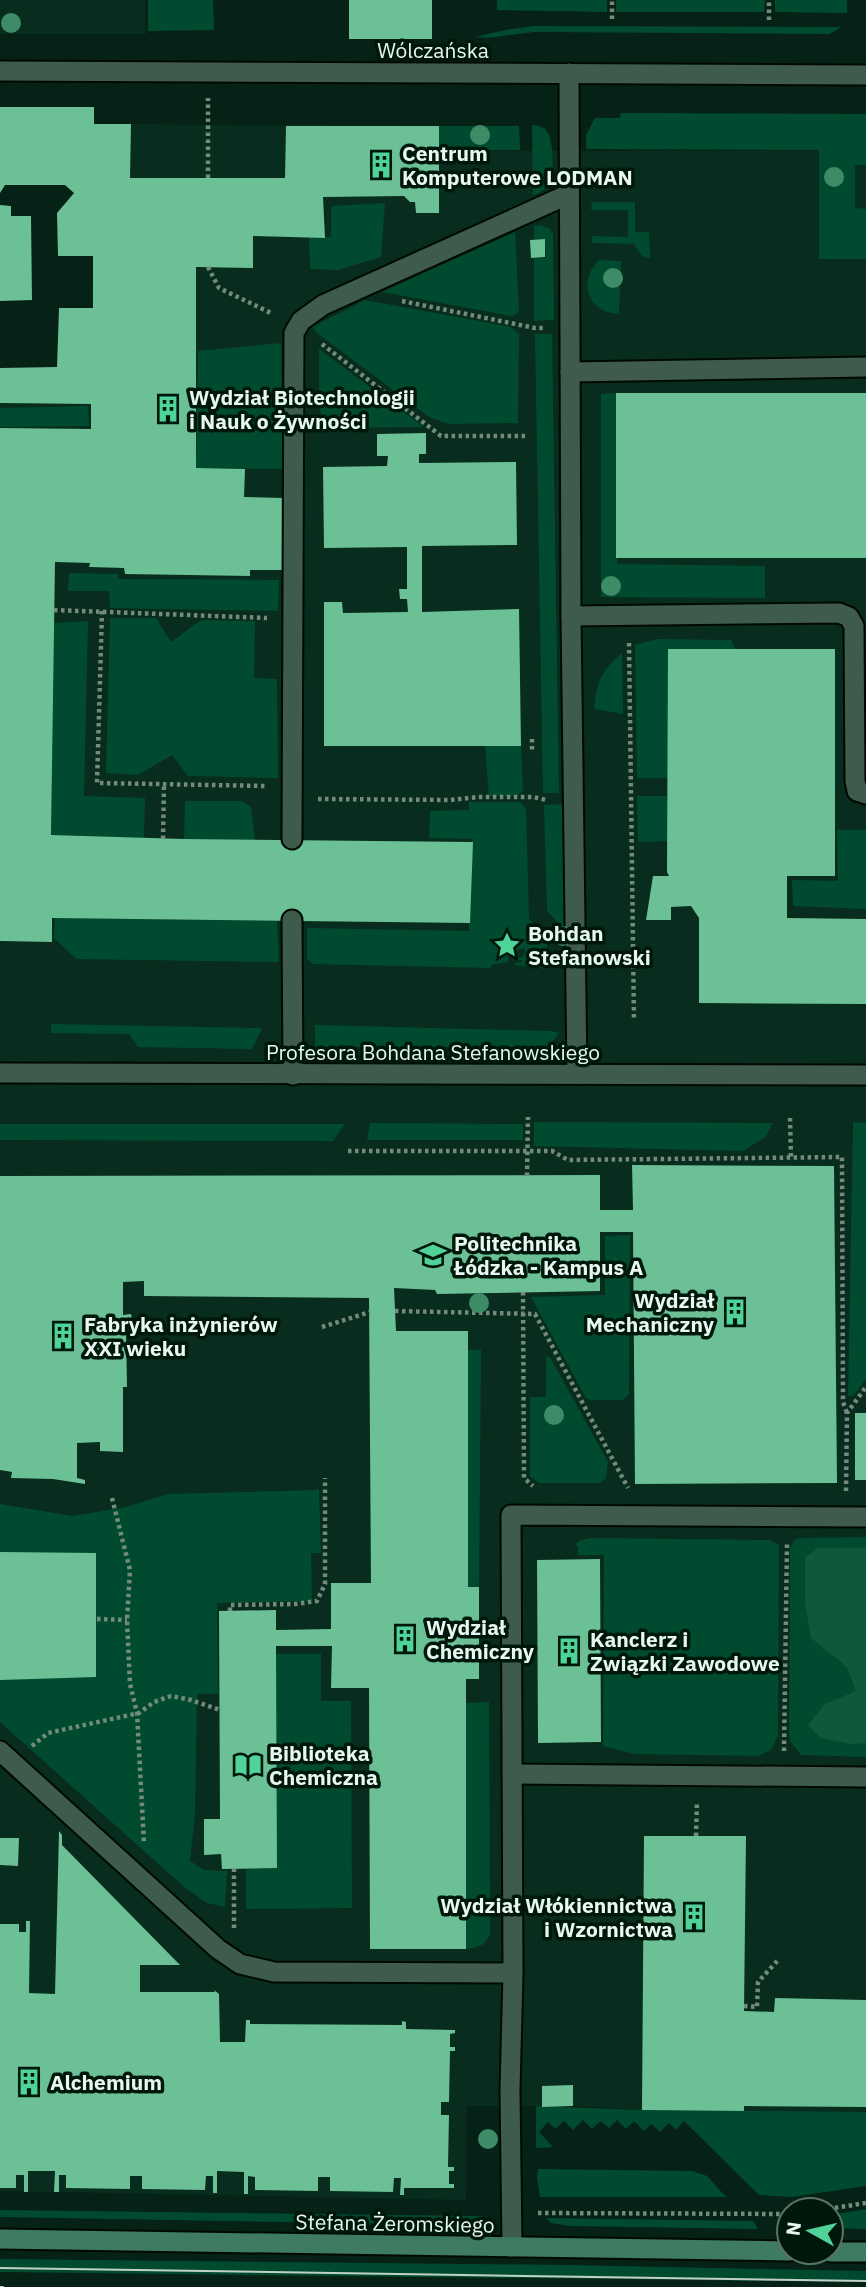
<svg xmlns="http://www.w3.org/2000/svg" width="866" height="2287" font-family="'IBM Plex Sans',sans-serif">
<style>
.built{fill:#082c1d}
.green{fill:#004b30}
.forest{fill:#11583b}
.building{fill:#6bc096}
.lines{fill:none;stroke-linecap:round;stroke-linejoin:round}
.service-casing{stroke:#000a03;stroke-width:23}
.minor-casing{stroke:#000a03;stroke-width:23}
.tertiary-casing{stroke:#000a03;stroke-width:23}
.secondary-casing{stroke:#000a03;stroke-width:23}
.path{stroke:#748a7f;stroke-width:4.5;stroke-dasharray:3.5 3.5;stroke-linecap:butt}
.service{stroke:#3f5b4c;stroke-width:19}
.minor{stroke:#3f5b4c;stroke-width:19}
.tertiary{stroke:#3f5b4c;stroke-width:19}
.secondary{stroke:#3e7b60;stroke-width:19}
.tram{stroke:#c0d1c8;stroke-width:2}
.tree{fill:#3e8b67}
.labels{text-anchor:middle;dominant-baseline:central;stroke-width:7;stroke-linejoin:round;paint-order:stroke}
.street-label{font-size:21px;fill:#e8f8ef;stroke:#00180c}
.poi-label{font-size:21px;font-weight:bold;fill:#e8f8ef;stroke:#00180c;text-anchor:start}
</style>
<rect width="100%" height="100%" fill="#062115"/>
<g class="built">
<polygon points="0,0 145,0 146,34 0,34"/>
<polygon points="94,124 439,126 439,151 866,150 866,2122 573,2106 467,2106 466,2200 0,2191 0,403 91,404"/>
</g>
<g class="green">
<polygon points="148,0 213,0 214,30 148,31"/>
<polygon points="497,0 607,0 607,12 497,10"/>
<polygon points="616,0 765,0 764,12 616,12"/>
<polygon points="775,0 847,0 847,13 775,12"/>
<polygon points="534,26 842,27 829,34 534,32 486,38 475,37 505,30"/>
<polygon points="621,113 866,114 866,165 855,165 855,208 866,209 866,259 819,259 819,150 586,149 586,135 595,118 620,118"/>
<path d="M532,125C538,126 543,126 547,131C554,141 555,177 547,186C544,190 538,193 533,196Z"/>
<polygon points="439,126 519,126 520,150 439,151"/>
<polygon points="592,202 635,202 635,232 649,232 650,258 642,256 634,244 592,243 592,236 628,237 628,210 591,210"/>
<polygon points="385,203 381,257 338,270 310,269 309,237 331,237 331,206"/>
<polygon points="540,225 550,229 553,234 554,320 534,321 534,258 546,258 545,239 534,239 534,226"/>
<polygon points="515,232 519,312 512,316 382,292"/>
<path d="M599,260L621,261L619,314C588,313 577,282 599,260Z"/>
<polygon points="365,300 511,327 519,334 518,423 449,424 429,417 317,333 312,327"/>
<polygon points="535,334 552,334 559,793 543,793"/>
<polygon points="281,343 283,469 196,468 198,351"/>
<polygon points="319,349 424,427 333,428 321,418 319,401"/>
<polygon points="616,393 617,564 765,566 765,598 601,597 601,394"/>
<polygon points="88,406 89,426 0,427 0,408"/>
<polygon points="69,573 118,574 118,579 279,580 278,611 110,608 109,591 68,591"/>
<polygon points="110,618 156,618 171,642 201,620 255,621 254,678 277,679 278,778 188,776 172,755 138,775 106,773"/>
<polygon points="88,621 84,796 145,798 144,838 51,835 54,623"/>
<polygon points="658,639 731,640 735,649 668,649 668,778 637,778 635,645"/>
<path d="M622,653L623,714L594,709C597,682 601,670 622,653Z"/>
<polygon points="485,746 521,746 523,790 518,796 489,796"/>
<polygon points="637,796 667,796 668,841 638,842"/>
<polygon points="185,801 242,801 251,807 255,840 184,839"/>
<polygon points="469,802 520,802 526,808 529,919 547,938 547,969 515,965 515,963 522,962 522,960 517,961 518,958 524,956 525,948 514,951 516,945 512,946 510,941 497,945 499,953 508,953 508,962 491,965 491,968 313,964 307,959 307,928 469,931 472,839 429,838 430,811 469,810"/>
<polygon points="562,804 565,930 547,911 544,805"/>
<polygon points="837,830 866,830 866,909 793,906 792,880 838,881"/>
<polygon points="55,918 277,921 279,962 76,959 54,938"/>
<polygon points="51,1024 262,1028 252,1049 138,1047 129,1034 51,1033"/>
<polygon points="315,1025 551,1031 559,1033 550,1045 539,1047 315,1047"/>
<polygon points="534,1122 773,1123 765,1137 743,1151 534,1146"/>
<polygon points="853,1122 866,1123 866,1379 853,1396 848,1396"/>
<polygon points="370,1123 523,1124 523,1140 367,1140"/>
<polygon points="0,1124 345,1124 333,1141 0,1140"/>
<polygon points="630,1235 629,1394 623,1400 591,1400 586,1398 531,1297 605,1295 605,1236"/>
<polygon points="468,1350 481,1350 479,1587 468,1587"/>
<polygon points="546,1356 550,1357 608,1462 606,1478 600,1483 539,1483 530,1476 530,1397 546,1397"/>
<polygon points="319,1490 321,1553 311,1553 312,1601 217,1603 218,1694 197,1694 195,1814 190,1861 204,1870 227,1871 225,1907 207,1903 183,1886 0,1722 0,1504 73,1516 126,1507 168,1494"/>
<polygon points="866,1537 866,1757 801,1755 790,1741 789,1734 790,1548 795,1539 801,1538"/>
<polygon points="592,1538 769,1540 779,1545 778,1735 771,1750 758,1756 635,1754 603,1746 604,1555 578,1555 578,1546 575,1545 581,1540"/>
<polygon points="276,1654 321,1654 321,1701 351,1701 352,1908 246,1909 246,1869 277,1868"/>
<path d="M489,1702L490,1933C486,1946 479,1947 466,1949V1703Z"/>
<polygon points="536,2106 642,2110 866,2112 866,2186 791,2197 759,2195 684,2121 676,2130 669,2123 660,2132 651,2124 644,2131 634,2121 626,2129 617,2120 609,2128 601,2121 592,2129 583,2120 573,2130 564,2121 555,2129 548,2122 539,2132 553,2147 536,2148"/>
<polygon points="538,2169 692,2171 707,2176 726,2197 540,2197 537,2177"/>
<polygon points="866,2209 866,2229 831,2228 831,2215"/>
<polygon points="0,2210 484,2216 479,2220 463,2225 0,2217"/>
<polygon points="546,2218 753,2221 758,2229 569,2226 551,2223"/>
<polygon points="0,2259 569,2265 866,2271 866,2282 0,2272"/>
</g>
<polygon class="forest" points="818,1548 866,1548 866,1743 852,1744 821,1738 808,1725 825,1704 856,1691 847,1667 811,1638 805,1601 805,1558"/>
<g class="building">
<rect x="349" y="0" width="83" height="39"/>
<polygon points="0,107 94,107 94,124 131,124 130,178 285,178 286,126 439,126 439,213 416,213 415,202 410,202 404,196 323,197 325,238 253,236 253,268 196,267 196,468 245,469 244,497 284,498 282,570 250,570 250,576 125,574 124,568 89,567 90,563 55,562 51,835 184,839 473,842 470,923 52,918 52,942 0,941 0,428 91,429 91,404 0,403 0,368 57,367 59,308 93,308 93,256 58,256 57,213 74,193 65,185 5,185 0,193"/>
<polygon points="0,205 11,206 11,216 31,216 32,300 0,301"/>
<polygon points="545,239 545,257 531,258 530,240"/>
<rect x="616" y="393" width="250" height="165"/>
<polygon points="426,433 426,454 419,454 419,463 516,462 517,545 422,546 422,612 519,609 521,746 324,746 324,602 342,602 343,613 408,612 407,599 400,599 399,589 407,589 407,547 324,548 323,467 387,466 388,456 377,456 377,434"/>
<polygon points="668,649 835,649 835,876 787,876 787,918 866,919 866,1004 699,1003 699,918 691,906 671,907 671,920 646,920 653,876 669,876 667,872"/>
<polygon points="632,1165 834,1166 837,1483 635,1484 633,1232 600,1232 600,1291 437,1294 435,1290 394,1288 396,1331 468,1331 468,1587 479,1587 479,1679 466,1679 466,1949 370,1949 369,1688 331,1688 332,1646 276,1646 277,1868 222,1869 221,1854 204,1855 204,1819 220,1819 219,1611 276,1610 276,1630 331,1629 331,1583 371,1583 369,1298 144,1296 144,1281 123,1282 123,1315 131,1314 132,1319 123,1319 123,1328 126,1329 127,1387 123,1387 123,1452 100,1451 100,1442 77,1443 77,1478 85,1480 85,1484 53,1479 11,1478 12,1472 0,1470 0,1176 600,1175 600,1210 633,1210"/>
<rect x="855" y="1413" width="11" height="67"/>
<polygon points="0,1552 96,1553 96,1677 0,1680"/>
<polygon points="600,1559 601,1742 538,1743 537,1560"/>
<polygon points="59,1831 62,1835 62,1845 180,1965 140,1965 140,1992 215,1992 214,1990 219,1994 220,2042 245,2042 246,2020 250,2020 250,2024 402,2025 402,2021 406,2022 406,2029 455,2030 455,2033 450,2034 450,2047 455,2047 455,2051 450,2051 449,2102 441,2102 441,2115 449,2115 448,2167 454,2167 454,2171 449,2171 449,2184 454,2184 454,2188 404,2188 404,2195 400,2195 401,2178 394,2178 393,2192 330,2191 330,2177 318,2177 318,2191 255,2190 255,2177 248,2176 248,2194 244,2194 244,2172 217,2171 217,2193 213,2193 213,2176 206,2176 205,2190 142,2189 142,2176 130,2176 130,2189 66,2188 66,2175 59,2175 59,2192 54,2192 55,2171 28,2171 28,2192 24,2192 24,2175 16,2175 16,2188 0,2188 0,1924 19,1924 19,1932 26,1932 26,1921 30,1921 29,1993 55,1994"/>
<polygon points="644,1836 746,1836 744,2011 774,2012 775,1998 866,2000 866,2107 744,2106 744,2111 642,2110"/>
<polygon points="0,1838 19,1838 18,1866 0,1865"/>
<polygon points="573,2085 573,2106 542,2107 542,2086"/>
</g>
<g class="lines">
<g class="service-casing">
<g id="service">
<polyline points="569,73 571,616 577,1074"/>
<polyline points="570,372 866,367"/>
<polyline points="571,616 839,613 849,617 854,626 855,781 857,791 866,794"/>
<polyline points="292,839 294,333 301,321 323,305 569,194"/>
<polyline points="292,920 293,1075"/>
<polyline points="0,1751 218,1949 240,1964 274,1972 513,1973 510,2090 512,2247"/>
<polyline points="512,1774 866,1777"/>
<polyline points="513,1973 511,1515 866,1517"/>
</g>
</g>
<g class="minor-casing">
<polyline id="minor" points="0,1073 866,1075"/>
</g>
<g class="tertiary-casing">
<polyline id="tertiary" points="0,71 866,75"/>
</g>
<g class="secondary-casing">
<g id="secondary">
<polyline points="0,2239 789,2251"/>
<polyline points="831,2252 866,2252"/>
</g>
</g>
<g class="path">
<polyline points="612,19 612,0"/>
<polyline points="769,20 769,0"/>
<polyline points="208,178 208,98"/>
<polyline points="208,267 219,288 273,314"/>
<polyline points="402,301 535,328 544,328"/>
<polyline points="322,344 441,436 528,436"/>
<polyline points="54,610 267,618"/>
<polyline points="102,611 97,783 267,786"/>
<polyline points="629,643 634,1020"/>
<polyline points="532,739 532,750"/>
<polyline points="318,799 450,800 478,797 533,797 547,800"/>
<polyline points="163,839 164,784"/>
<polyline points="790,1118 791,1158"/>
<polyline points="348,1151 552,1151 568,1160 842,1157 843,1402 847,1413"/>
<polyline points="527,1176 528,1117"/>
<polyline points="523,1292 524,1478 533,1486"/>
<polyline points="395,1311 535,1314 628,1488"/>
<polyline points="322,1327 370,1312"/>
<polyline points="846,1491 847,1413 866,1387"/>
<polyline points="112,1498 130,1570 127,1620 130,1684 137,1713 144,1843"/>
<polyline points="230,1611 230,1605 296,1604 317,1601 325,1584 325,1478"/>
<polyline points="97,1619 127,1620"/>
<polyline points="32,1746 48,1733 139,1713 154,1702 171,1696 191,1700 220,1710"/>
<polyline points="784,1751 787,1543"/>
<polyline points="696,1836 697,1802"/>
<polyline points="234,1928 234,1868"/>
<polyline points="744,2006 757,2007 758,1982 779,1959"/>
<polyline points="821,2210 866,2203"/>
<polyline points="538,2213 789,2214"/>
</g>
<use href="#service" class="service"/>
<use href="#minor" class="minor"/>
<use href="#tertiary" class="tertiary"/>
<use href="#secondary" class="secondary"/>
<g class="tram">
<polyline points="0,2268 866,2281"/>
<polyline points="0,2287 3,2287"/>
</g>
</g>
<g class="tree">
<circle cx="11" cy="23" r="10"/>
<circle cx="480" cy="135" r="10"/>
<circle cx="834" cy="177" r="10"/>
<circle cx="613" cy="278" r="10"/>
<circle cx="611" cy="586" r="10"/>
<circle cx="563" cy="936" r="10"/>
<circle cx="479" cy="1303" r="10"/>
<circle cx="554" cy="1415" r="10"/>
<circle cx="488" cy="2139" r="10"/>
</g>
<defs>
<g id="building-bare" transform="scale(2.1)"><path d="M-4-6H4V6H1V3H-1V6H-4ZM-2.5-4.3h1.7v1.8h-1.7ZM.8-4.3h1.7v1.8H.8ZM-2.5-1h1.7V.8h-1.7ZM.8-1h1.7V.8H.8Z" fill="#4fd399" stroke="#00180c" stroke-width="2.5" paint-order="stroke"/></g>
<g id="sight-bare" transform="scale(2.1)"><path d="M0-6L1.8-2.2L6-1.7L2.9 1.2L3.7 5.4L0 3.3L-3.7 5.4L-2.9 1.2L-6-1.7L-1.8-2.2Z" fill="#4fd399" stroke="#00180c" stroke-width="2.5" paint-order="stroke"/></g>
<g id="university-bare" transform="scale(2.1)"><path d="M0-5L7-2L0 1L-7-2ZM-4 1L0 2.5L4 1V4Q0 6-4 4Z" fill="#4fd399" stroke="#00180c" stroke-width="2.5" paint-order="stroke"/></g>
<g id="library-bare" transform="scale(2.1)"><path d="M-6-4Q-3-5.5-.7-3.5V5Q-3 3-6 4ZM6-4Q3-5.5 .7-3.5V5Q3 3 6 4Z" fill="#4fd399" stroke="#00180c" stroke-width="2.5" paint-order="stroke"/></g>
</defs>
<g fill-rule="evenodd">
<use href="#building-bare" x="381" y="165"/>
<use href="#building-bare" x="168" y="409"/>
<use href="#sight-bare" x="507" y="945"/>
<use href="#university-bare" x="433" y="1255"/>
<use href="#building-bare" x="735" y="1312"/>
<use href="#building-bare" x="63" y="1336"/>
<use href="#building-bare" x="405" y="1639"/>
<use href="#building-bare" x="569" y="1651"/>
<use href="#library-bare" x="248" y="1765"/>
<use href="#building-bare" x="694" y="1917"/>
<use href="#building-bare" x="29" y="2082"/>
</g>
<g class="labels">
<g class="street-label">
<text x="433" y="50">Wólczańska</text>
<text x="433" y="1052">Profesora Bohdana Stefanowskiego</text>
<text transform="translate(395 2223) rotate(1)">Stefana Żeromskiego</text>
</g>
<g class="poi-label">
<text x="402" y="153">Centrum<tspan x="402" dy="24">Komputerowe LODMAN</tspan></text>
<text x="189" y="397">Wydział Biotechnologii<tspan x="189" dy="24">i Nauk o Żywności</tspan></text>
<text x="528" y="933">Bohdan<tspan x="528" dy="24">Stefanowski</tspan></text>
<text x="454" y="1243">Politechnika<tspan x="454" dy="24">Łódzka - Kampus A</tspan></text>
<text x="714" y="1300" text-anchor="end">Wydział<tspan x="714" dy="24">Mechaniczny</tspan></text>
<text x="84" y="1324">Fabryka inżynierów<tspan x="84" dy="24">XXI wieku</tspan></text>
<text x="426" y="1627">Wydział<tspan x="426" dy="24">Chemiczny</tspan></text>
<text x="590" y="1639">Kanclerz i<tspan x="590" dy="24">Związki Zawodowe</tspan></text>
<text x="269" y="1753">Biblioteka<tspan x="269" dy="24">Chemiczna</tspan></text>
<text x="673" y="1905" text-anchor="end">Wydział Włókiennictwa<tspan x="673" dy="24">i Wzornictwa</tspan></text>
<text x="50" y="2082">Alchemium</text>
</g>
</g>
<g transform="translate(810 2231) rotate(278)"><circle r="33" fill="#00180c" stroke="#5d7267" stroke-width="2"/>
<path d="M0-5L12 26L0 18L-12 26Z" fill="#4fd399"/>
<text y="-10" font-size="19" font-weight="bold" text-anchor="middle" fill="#e8f8ef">N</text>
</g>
</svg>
